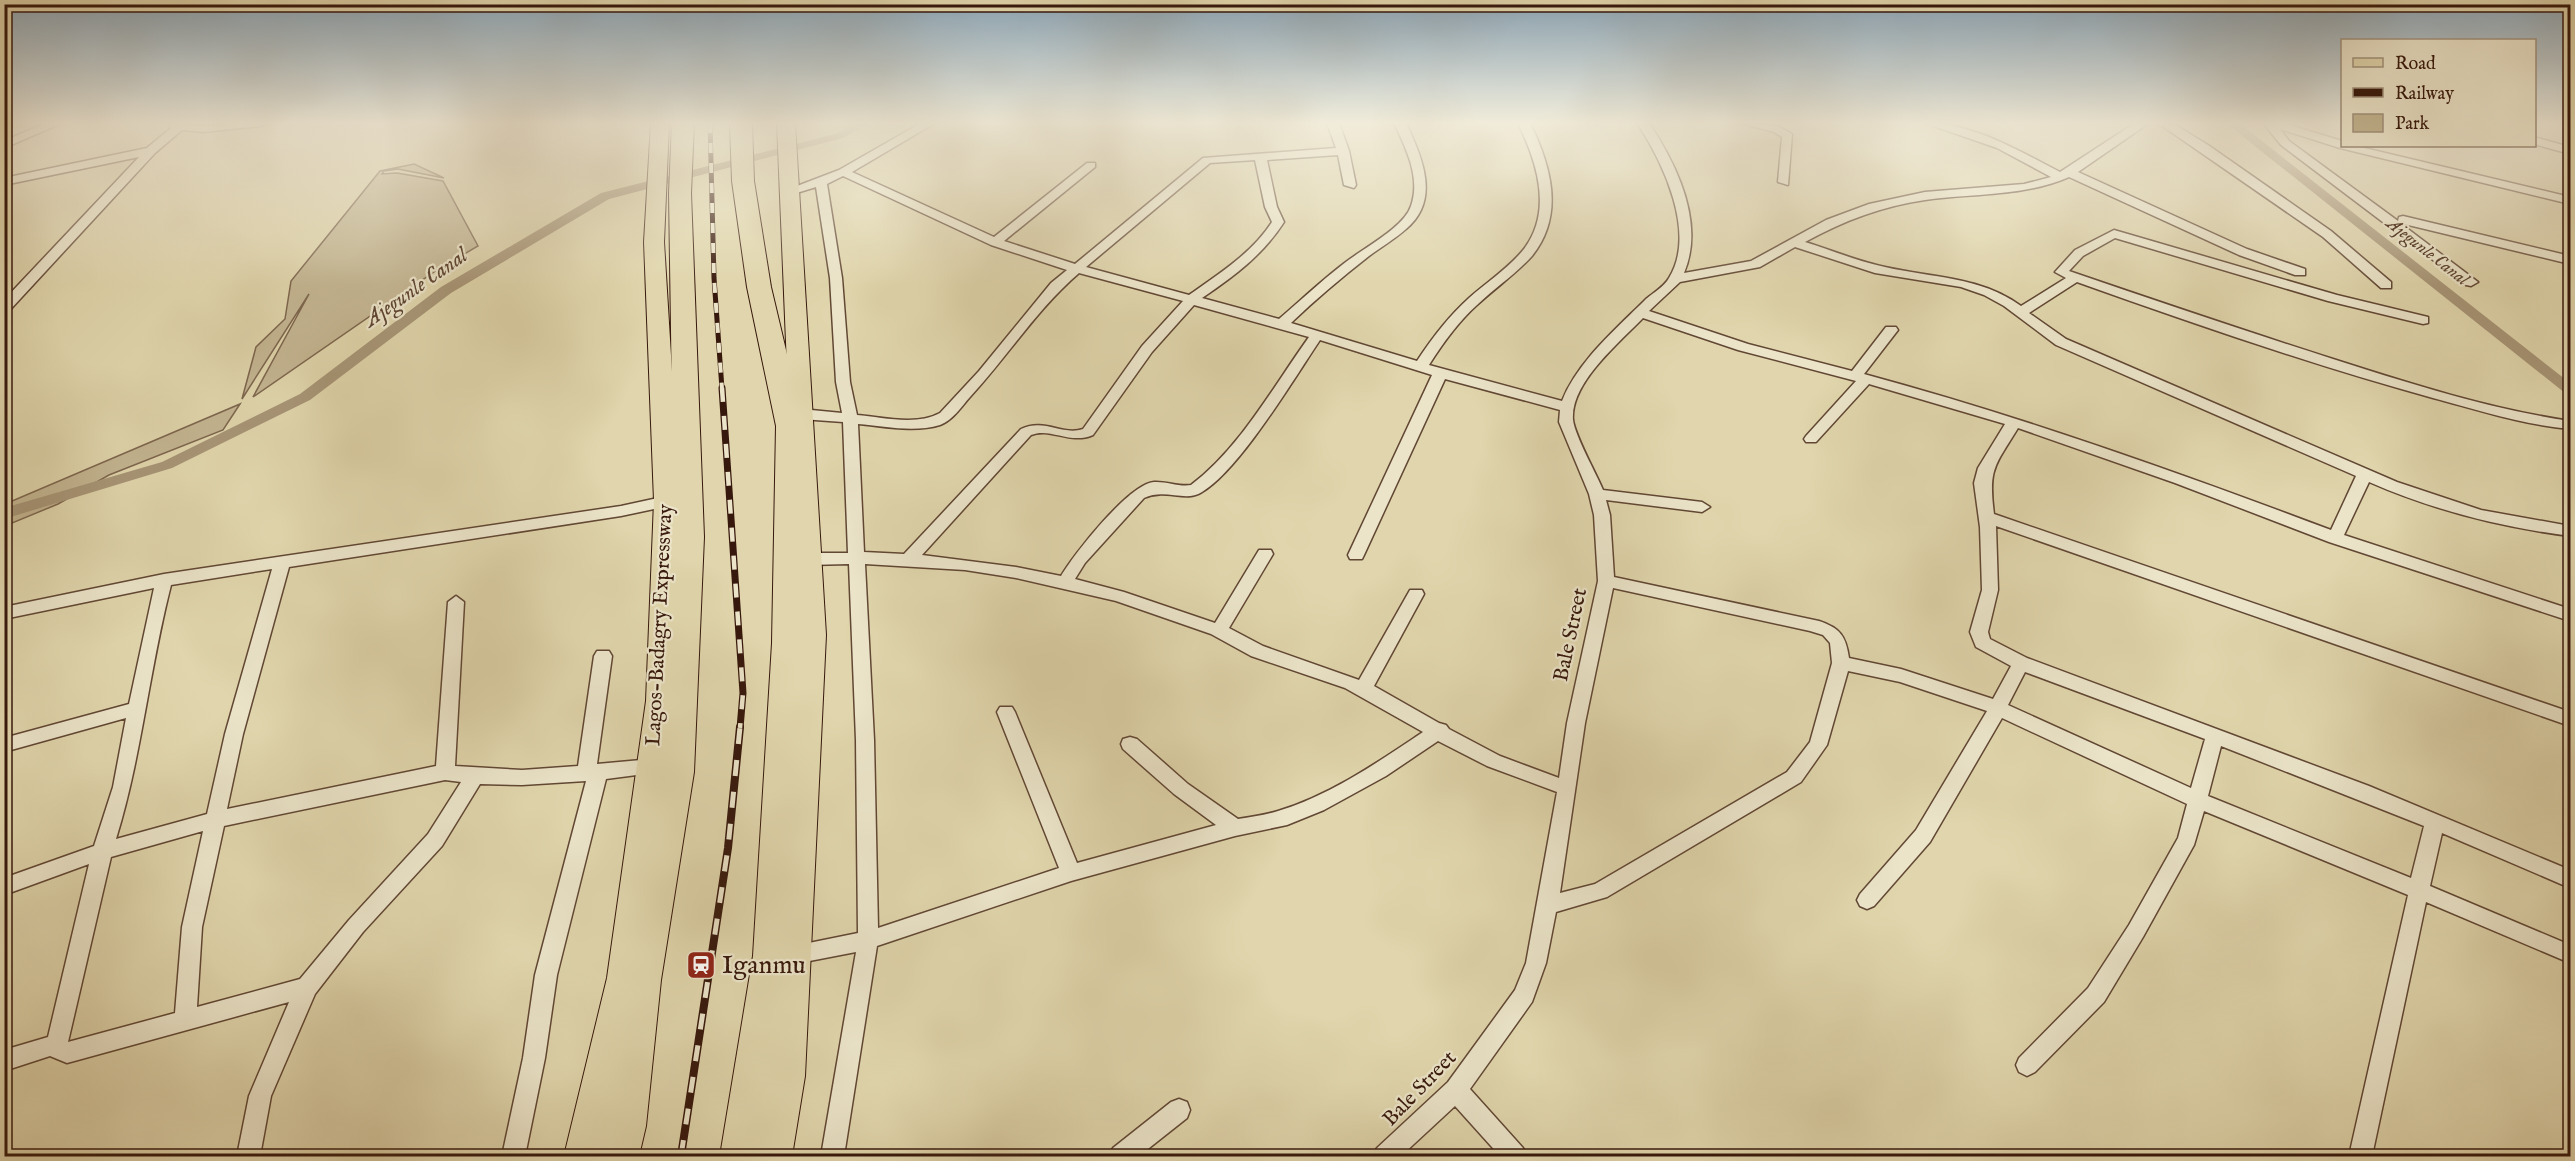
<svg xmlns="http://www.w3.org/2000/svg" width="2575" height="1161" font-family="'IM FELL English',serif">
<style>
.green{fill:#c3b591;stroke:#7d664e;stroke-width:1.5}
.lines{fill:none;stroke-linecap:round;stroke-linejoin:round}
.canal{fill:#a79576;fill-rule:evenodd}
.street-casing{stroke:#614734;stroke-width:3}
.primary-casing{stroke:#37180c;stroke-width:2}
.highway-casing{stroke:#37180c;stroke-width:2}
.street{fill:#ebe4c9;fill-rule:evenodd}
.primary{fill:#e0d5ac;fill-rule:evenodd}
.highway{fill:#e0d5ac;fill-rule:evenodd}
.rail-far2-casing{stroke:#37180c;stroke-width:5}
.rail-far1-casing{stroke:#37180c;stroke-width:7}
.rail-casing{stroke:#37180c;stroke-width:8}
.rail-far2{stroke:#ebe4c9;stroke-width:4;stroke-dasharray:10;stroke-linecap:butt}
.rail-far1{stroke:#ebe4c9;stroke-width:4.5;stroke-dasharray:14;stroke-linecap:butt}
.rail{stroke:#ebe4c9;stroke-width:5;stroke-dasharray:16;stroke-linecap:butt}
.labels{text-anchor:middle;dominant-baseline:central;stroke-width:4.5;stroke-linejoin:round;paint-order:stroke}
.far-water-label{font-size:18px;font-style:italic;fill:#5e4431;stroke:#ebe4c9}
.street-label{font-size:21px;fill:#37180c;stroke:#ebe4c9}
.water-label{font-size:22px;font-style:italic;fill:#5e4431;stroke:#ebe4c9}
.near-poi-label{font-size:26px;fill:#37180c;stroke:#ebe4c9;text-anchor:start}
</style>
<rect width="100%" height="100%" fill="#e0d5ac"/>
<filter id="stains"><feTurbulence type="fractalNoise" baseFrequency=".00333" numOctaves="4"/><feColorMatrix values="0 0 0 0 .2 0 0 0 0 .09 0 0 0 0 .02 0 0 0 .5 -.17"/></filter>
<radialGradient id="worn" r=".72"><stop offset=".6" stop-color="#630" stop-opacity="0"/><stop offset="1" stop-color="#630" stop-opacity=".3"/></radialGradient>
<g class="green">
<polygon points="414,164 444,178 398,169 384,171 382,174 397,173 443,181 478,246 437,270 253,397 309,294 242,399 256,347 285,319 291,281 380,171"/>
<polygon points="240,404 223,430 109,475 58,504 5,526 5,504"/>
</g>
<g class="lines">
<g class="canal">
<polygon points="855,123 870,123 843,138 609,199 451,293 310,400 172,468 4,519 4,508 162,462 300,394 441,287 601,193 835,134"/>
<polygon points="2226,123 2239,123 2570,383 2570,394 2565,393"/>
</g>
<g class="street-casing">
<g id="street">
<polygon points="46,123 62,123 4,148 4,141"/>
<polygon points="169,123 203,126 268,123 262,126 203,132 182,130 155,153 9,311 4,312 4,300 139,157 4,185 4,178 147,148 171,128"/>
<path d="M921,123H935L852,172L994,237L1087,163H1095V167L1004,241L1075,264L1203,158L1336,148L1327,123H1339L1349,151L1356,185L1354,188L1344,185L1338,155L1267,160L1277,207L1284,222C1263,255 1233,277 1202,298L1279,319C1300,301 1320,282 1342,265C1360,250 1404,228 1411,206C1421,178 1406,148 1394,123H1406C1422,157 1441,200 1406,229C1395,239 1381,247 1369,256C1342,277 1316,299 1291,323L1417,361C1432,338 1449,316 1469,298C1487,282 1509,268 1524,249C1553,211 1537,162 1518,123H1530C1551,166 1565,215 1532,256C1516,274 1495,288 1477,305C1458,322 1443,343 1429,365L1562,401C1578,361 1616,329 1646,299C1654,292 1664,287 1669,278C1697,233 1663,162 1637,123H1649C1677,165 1705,223 1684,273L1751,261L1826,220L1869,204L1925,192L2024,184L2051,177L1997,148L1925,123C1973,123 2019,151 2060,172L2135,123H2149L2078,172L2247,249L2305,269V275H2295L2239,255L2069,177C2023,197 1974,193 1925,200C1882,206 1843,221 1805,242C1831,250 1857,261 1885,267C1932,278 1980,276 2021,306L2066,278L2055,272L2075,250L2114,230L2337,295L2428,317V323L2423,324L2328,301L2115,238L2083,256L2069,271C2157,301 2245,331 2333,359C2411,384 2490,409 2570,421V429C2524,425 2478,410 2433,398C2313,365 2195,324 2077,282L2029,313L2066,339L2397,482L2481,510L2570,526V536C2500,527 2433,510 2369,482L2344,535L2570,609V621L2329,542L2175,483L2018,428C1995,466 1988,468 1994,514L2570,712V726L1996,526L1998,590L1988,632L1990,639L2027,658L2369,786L2570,870V888L2442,833L2430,886L2570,945V963L2426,902L2372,1156H2349L2408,895L2204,811L2194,845L2143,937L2104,1002L2035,1072L2027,1076L2019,1072L2016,1065L2019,1058L2088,988L2129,925L2178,838L2187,804L2002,718L1930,842L1874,906L1867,909L1860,906L1857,900L1860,894L1916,830L1987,711L1900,682L1848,671L1827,745L1801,782L1607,897L1556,912L1546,963L1532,1002L1470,1089L1523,1148L1526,1156H1500L1455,1106L1401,1156H1373L1377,1148L1448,1082L1515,990L1526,963L1557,792L1487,766L1438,741L1386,776L1324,810L1287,825L1235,836L1071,881L877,946L844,1156H821L856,952L794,964L787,962L784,955L787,948L794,946L858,933L856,740L849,564L808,565L800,559L808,553H848L843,422L801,419L794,414L801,409L842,413L836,382L830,278L816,187L790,195L784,191L839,170ZM1255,160L1265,207L1272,222C1252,253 1219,274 1189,295L1086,267L1210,163ZM843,176L991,245L1067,270L1051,283L979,371L940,413C916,426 882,417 857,415L850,382L842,278L827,184ZM1795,247L1875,273L1961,287L1984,295L2004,306L2056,345L2356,476L2331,530C2177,472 2023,417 1864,374L1898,330L1896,327H1886L1852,371L1748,344L1649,311L1680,282L1760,267ZM1079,273L1183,301L1142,346L1083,429C1062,436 1045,418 1021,429L904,554L864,552L858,424C883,426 914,433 940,425C953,420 961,407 970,397C1007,357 1037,309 1079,273ZM1194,305L1309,337C1273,387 1240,448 1191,485C1179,487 1166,481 1154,482C1129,484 1074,554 1061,576L1016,567L922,555L1031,435C1050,427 1070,445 1093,435L1152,352ZM1643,318L1738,350L1856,381L1806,436L1804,439L1806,442H1816L1869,384L2005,424L1978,468L1974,483L1980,527L1982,590L1970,632L1976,647L2011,666L1993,699L1901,669L1849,658C1846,636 1840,628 1819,621L1614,577L1610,515L1606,500L1702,512L1710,507L1702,502L1603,490C1596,473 1575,436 1573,420C1570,383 1619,343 1643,318ZM1320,340L1432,375L1348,555L1350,559H1362L1364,555L1445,379L1560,410L1559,422L1589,494L1594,515L1598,581L1567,723L1559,778L1500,756L1449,729L1446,725L1439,723L1374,686L1424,594L1422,590H1410L1359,680L1263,646L1229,628L1273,554L1271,550H1259L1215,623L1124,592L1075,579L1085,563L1144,498C1165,488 1186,503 1202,492C1240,469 1293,380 1320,340ZM865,564L965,570L1016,578L1116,601L1211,634L1251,656L1345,688L1423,732C1378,762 1331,795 1278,811C1265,815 1251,817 1238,819L1188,784L1137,739L1130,737L1123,739L1121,744L1123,749L1174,794L1216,825L1077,863L1015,712L1012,707H1000L997,712L1059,868L878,928L874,740ZM1613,588L1810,631L1823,635L1830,643L1832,663L1810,742L1787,772L1595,884L1560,893L1585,723ZM2025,672L2205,739L2191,788L2008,705ZM2221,746L2424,826L2411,878L2208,796Z"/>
<polygon points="1740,123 1777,126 1792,134 1788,185 1778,182 1782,137 1774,132"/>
<polygon points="2158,123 2172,123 2208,145 2331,231 2391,282 2391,288 2381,288 2323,237"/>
<polygon points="2263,123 2283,123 2342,141 2342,146 2356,146 2570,197 2570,204 2340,148 2280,129 2289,141 2398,221 2399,217 2403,216 2570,256 2570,264 2400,223 2478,282 2471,286 2466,285 2281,145"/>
<polygon points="2534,137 2570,147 2570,154 2534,144"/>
<path d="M667,496L675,501L673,505L621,516L289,567L243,734L227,809L436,766L448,602L456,596L464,602L455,766L522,770L578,766L594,656L597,651H609L612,656L597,764L652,759L659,761L661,766L659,771L652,773L606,779L557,975L545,1058L525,1156H502L523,1058L535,975L586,781L522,785L480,784L442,846L363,932L315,994L271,1096L260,1156H237L249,1096L289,1002L67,1063L50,1056L4,1071V1050L48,1037L89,864L4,895V878L94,846L113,787L126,718L4,752V738L129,704L154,588L4,619V607L164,574L621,506ZM272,569L225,734L207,814L116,839C142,755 149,670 171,585ZM445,780L461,782L428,834L349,920L300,979L197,1007L202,927L224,826ZM203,831L182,927L175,1013L68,1042L111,857Z"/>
<polygon points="1179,1099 1187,1102 1190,1110 1187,1118 1139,1156 1110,1156 1113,1148 1171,1102"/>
</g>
</g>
<g class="primary-casing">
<g id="primary">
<polygon points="651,123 669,123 664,242 680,501 676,701 641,978 602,1156 564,1156 607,978 646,701 654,501 644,242"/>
<polygon points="777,123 795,123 826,635 805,1076 792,1156 754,1156 769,1076 798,635"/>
</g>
</g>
<g class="highway-casing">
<g id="highway">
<polygon points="672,123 694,123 691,193 704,537 694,772 661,980 646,1126 639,1156 595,1156 602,1126 621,980 658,772 674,537 669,193"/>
<polygon points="730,123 752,123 754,181 771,287 804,426 804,643 793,956 764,1156 720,1156 753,956 772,643 776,426 747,287 732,181"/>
</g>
</g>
<use href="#street" class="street"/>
<use href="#primary" class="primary"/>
<use href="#highway" class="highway"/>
<g class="rail-far2-casing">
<polyline id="rail-far2" points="710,123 714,278 722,389"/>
</g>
<g class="rail-far1-casing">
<polyline id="rail-far1" points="722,388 743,693 740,728"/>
</g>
<g class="rail-casing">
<polyline id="rail" points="681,1156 728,848 740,727"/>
</g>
<use href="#rail-far2" class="rail-far2"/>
<use href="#rail-far1" class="rail-far1"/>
<use href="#rail" class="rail"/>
</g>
<linearGradient id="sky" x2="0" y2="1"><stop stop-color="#8ea8ba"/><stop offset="0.43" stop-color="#f1ecda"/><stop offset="1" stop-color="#f1ecda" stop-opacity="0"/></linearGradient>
<rect width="2575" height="286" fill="url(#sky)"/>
<defs>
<g id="station-square" transform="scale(1.5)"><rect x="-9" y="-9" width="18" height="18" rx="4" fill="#8f2418" stroke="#ebe4c9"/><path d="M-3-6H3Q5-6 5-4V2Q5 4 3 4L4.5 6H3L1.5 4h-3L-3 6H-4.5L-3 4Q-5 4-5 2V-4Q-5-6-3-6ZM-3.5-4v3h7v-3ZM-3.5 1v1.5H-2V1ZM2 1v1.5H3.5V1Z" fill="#fff"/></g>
</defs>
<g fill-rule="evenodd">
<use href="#station-square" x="701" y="965"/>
</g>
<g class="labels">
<g class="far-water-label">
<text transform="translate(2427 252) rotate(38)">Ajegunle Canal</text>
</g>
<g class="street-label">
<text transform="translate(660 625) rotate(-87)">Lagos-Badagry Expressway</text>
<text transform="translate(1571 635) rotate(-78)">Bale Street</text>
<text transform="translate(1420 1089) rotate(-46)">Bale Street</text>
</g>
<g class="water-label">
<text transform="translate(416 288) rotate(-35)">Ajegunle Canal</text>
</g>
<g class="near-poi-label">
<text x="722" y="965">Iganmu</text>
</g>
</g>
<rect width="2575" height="1161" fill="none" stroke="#e0d5ac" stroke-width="24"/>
<rect x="6" y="6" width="2563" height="1149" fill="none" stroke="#37180c" stroke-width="3"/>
<rect x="12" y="12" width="2551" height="1137" fill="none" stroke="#37180c" stroke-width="1.5"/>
<rect x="2341" y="39" width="195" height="108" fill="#ebe4c9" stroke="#a3927d" stroke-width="1.5"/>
<rect x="2353" y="58" width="30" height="9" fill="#e0d5ac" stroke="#a3927d" stroke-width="1.5"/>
<text x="2395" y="69" font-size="18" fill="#37180c">Road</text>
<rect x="2353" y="88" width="30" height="9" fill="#37180c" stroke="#a3927d" stroke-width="1.5"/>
<text x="2395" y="99" font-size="18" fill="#37180c">Railway</text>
<rect x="2353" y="114" width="30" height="18" fill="#c3b591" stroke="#a3927d" stroke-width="1.5"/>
<text x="2395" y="129" font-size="18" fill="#37180c">Park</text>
<rect width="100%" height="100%" filter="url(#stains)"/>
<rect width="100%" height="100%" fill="url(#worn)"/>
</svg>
